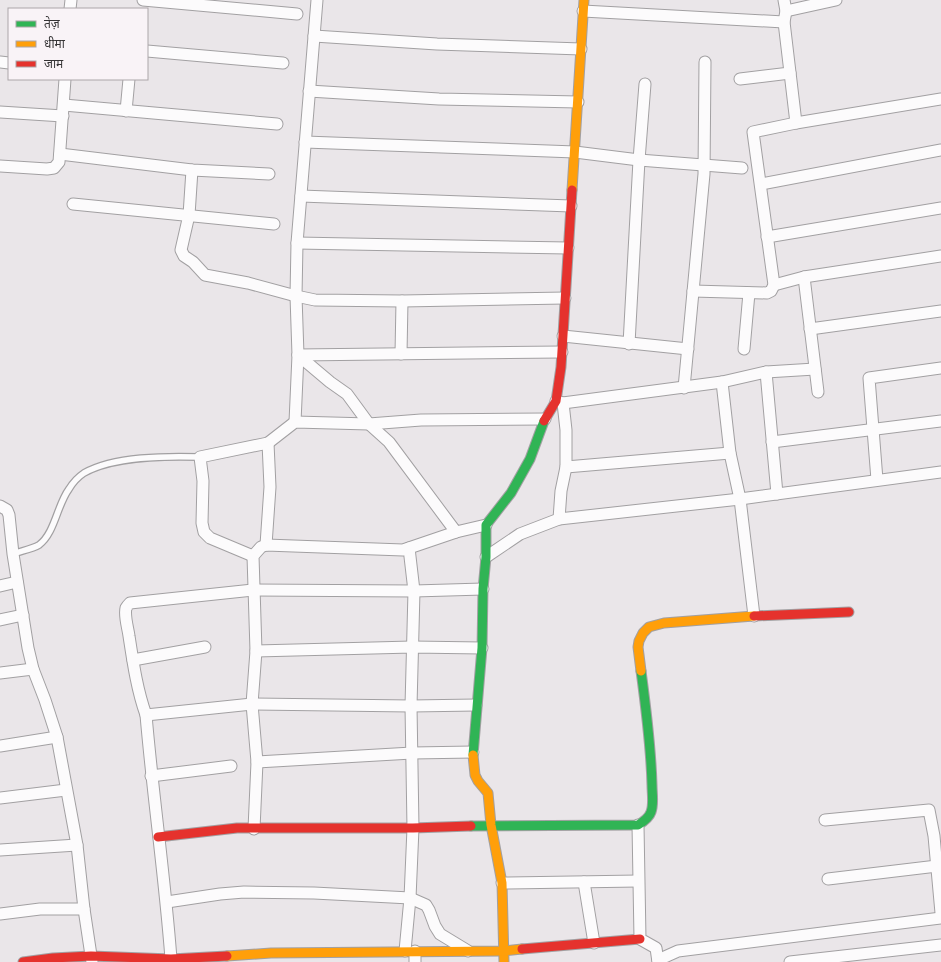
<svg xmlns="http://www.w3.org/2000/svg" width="941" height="962" font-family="'Sofia Sans Condensed','Noto Sans Devanagari',sans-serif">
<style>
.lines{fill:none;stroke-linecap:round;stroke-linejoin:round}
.lane-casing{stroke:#a2a0a2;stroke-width:8}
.street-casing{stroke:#a2a0a2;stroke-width:13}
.fast-casing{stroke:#a2a0a2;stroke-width:11}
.slow-casing{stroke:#a2a0a2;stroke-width:11}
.jam-casing{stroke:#a2a0a2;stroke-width:11}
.lane{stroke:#fcfbfc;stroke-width:5.5}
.street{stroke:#fcfbfc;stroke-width:11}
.fast{stroke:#30b455;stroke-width:9}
.slow{stroke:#ff9f0a;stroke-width:9}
.jam{stroke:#e5322d;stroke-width:9}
</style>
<rect width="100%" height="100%" fill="#eae6e9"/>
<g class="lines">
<g class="lane-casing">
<path id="lane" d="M13,554C21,551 32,549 39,545C55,533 57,505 69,489C72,484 78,477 84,473C114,456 166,456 200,457"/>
</g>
<g class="street-casing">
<g id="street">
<polyline points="143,0 297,14"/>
<polyline points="784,0 786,11 784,22 796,123"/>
<polyline points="70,9 71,0"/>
<polyline points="583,11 784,22"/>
<polyline points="786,11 836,0"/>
<polyline points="314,36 437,44 581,49"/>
<polyline points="147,51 283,63"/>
<polyline points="0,62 9,63"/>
<polyline points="740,79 790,73"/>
<polyline points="309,91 439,99 578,102"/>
<polyline points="64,105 277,124"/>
<polyline points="126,111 129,79"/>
<polyline points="0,112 63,116"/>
<polyline points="305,142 575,152 639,160 742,168"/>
<polyline points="60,154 192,170 269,174"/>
<polyline points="0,166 47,169 54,168 59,162 65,79"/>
<polyline points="192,170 189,215 181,250 184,256 193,262 205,275 248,283 296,296 315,300 402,301 565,298"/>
<polyline points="761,184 941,150"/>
<polyline points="301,196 571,206"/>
<polyline points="73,204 274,224"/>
<polyline points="767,237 941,208"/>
<polyline points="297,243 568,248"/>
<polyline points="804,277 818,392"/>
<polyline points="774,285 804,277 941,256"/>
<polyline points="693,291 767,293 771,291 774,285 753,132 796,123 941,99"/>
<polyline points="810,329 941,311"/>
<polyline points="563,336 688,349"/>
<polyline points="629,344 639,160 645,84"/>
<polyline points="744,349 749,293"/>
<polyline points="401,354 402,301"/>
<polyline points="298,355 330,382 347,394 369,424 389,442 456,532 486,525"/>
<polyline points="298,355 562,352"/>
<polyline points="766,372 777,494"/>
<polyline points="722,382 730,453 740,499 754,616"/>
<polyline points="684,388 704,174 705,62"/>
<polyline points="556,401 563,403 722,382 766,372 815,369"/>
<polyline points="295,422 298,355 296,296 297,243 317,0"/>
<polyline points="772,442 941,421"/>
<polyline points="566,467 730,453"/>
<polyline points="877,480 869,378 941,368"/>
<polyline points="0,506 7,510 9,515 13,554 28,648 33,669 45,700 57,737 77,845 84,909 92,962"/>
<polyline points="559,519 561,491 566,467 566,430 563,403"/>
<polyline points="266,545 270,487 268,443"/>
<polyline points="253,556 210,538 204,532 202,523 203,481 200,457 268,443 295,422 369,424 421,420 545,419"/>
<polyline points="486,557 520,534 559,519 740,499 941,472"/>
<polyline points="0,586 17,582"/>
<polyline points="0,620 23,615"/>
<polyline points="256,651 412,647 482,648"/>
<polyline points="133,660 205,647"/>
<polyline points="0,673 33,669"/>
<path d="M146,715C137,690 133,662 129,636C128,628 124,616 126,608C127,606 128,605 130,603L253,590L414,591L483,589"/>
<polyline points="0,746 57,737"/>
<polyline points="257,762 412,753 473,752"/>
<polyline points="151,776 231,766"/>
<polyline points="0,798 66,790"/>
<polyline points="825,820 929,810 934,836 941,913"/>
<polyline points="638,825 640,939 656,948 658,962"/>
<polyline points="254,829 257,762 252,704 256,651 253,556 261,547 266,545 403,550 456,532"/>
<polyline points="0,850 77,845"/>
<polyline points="828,879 937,866"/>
<polyline points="584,882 594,943"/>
<polyline points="502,883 638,881"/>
<polyline points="167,902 220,894 244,892 314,893 410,898 426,905 429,910 435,926 440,934 468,951"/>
<polyline points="0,914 40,909 84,909"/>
<polyline points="405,951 410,898 413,828 411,706 414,591 409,548"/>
<polyline points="415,951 415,962"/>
<path d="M171,959C165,878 153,797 146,715L252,704L411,706L476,705"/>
<polyline points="661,962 658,960 678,951 941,918"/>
<polyline points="790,962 941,945"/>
</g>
</g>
<g class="fast-casing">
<g id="fast">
<polyline points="473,755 482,648 483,589 486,557 486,525 511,493 530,459 544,421"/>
<path d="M471,826L638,825C643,822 649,818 651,812C654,804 652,794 652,785C651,746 646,708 641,671"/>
</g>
</g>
<g class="slow-casing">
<g id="slow">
<polyline points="572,190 584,0"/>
<polyline points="641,671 638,647 639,641 643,633 649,627 664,623 754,616"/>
<polyline points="473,755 475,775 478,781 488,793 491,825 502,883 504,962"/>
<polyline points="227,956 271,953 504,951 522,949"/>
</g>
</g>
<g class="jam-casing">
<g id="jam">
<polyline points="544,421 556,401 561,367 572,190"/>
<polyline points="754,616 849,612"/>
<polyline points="158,837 237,828 413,828 471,826"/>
<polyline points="522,949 640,939"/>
<polyline points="23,962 53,958 91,956 171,959 227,956"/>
</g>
</g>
<use href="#lane" class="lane"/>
<use href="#street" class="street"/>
<use href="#fast" class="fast"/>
<use href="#slow" class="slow"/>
<use href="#jam" class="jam"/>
</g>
<rect x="8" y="8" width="140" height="72" fill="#f9f3f7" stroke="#aba6a9"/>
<rect x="16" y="21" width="20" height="6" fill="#30b455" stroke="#aba6a9"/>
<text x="44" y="28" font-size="12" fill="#353335">तेज़</text>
<rect x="16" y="41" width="20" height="6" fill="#ff9f0a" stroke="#aba6a9"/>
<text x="44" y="48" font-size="12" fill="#353335">धीमा</text>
<rect x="16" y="61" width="20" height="6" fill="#e5322d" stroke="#aba6a9"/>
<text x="44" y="68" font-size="12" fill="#353335">जाम</text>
</svg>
